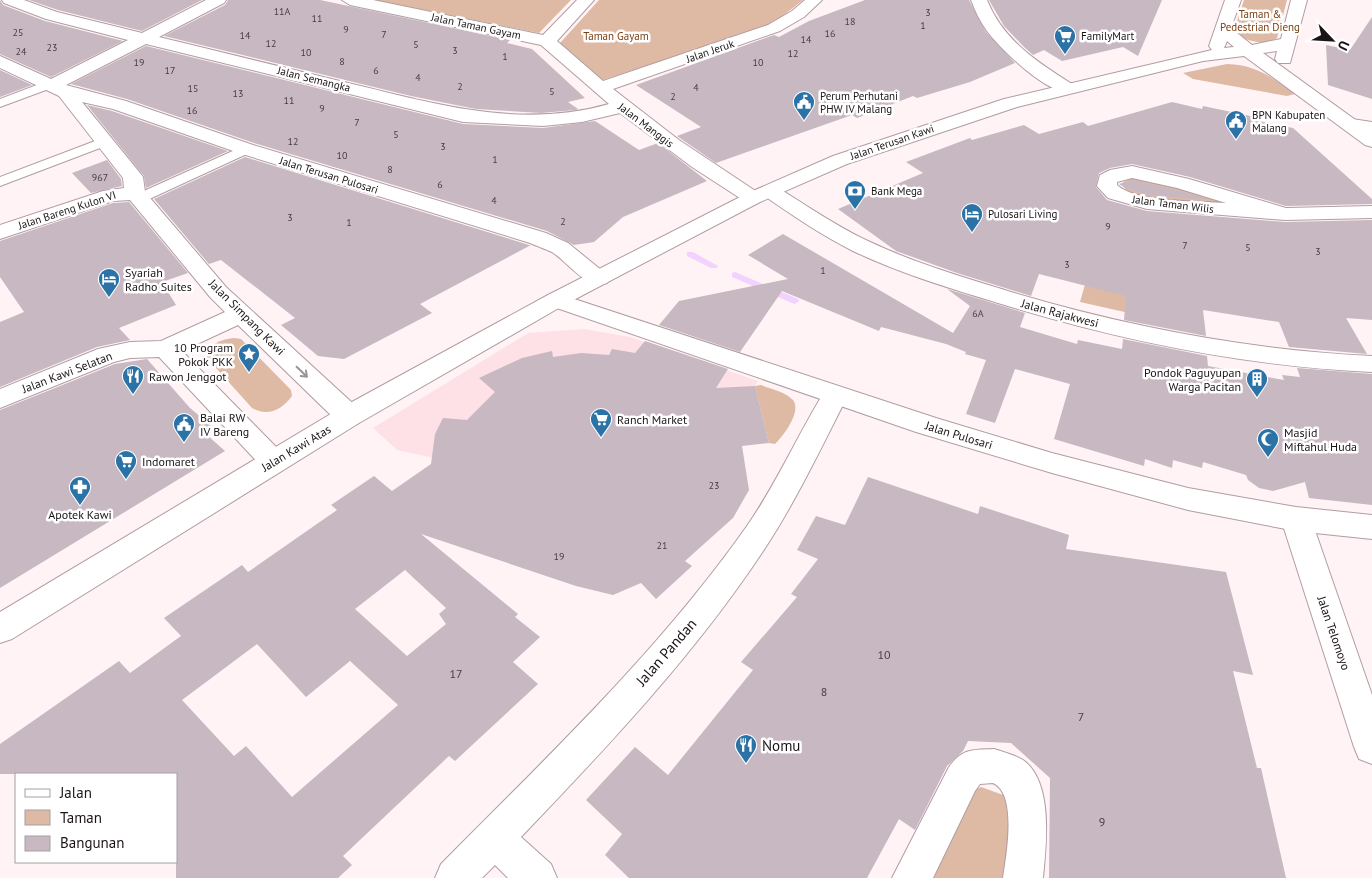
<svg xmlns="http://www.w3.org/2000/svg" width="1372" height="878" font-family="'PT Sans',sans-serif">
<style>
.built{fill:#fde1e7}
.green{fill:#debaa5}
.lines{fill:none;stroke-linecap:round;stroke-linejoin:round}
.stream{fill:#f2d2ff;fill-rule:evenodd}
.building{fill:#c8b8c1;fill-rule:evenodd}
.service-casing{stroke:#b09da1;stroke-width:2}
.minor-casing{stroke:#b09da1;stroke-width:2}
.secondary-casing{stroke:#b09da1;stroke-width:2}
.primary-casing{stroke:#b09da1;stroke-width:2}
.service{fill:#fff;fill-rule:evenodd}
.minor{fill:#fff;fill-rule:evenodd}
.secondary{fill:#fff;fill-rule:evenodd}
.primary{fill:#fff;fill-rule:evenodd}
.oneway{stroke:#989596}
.labels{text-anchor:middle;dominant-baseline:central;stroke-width:5;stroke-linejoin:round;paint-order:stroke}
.number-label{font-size:10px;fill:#463d41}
.far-park-label{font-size:11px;fill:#7c4014;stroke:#fff}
.far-street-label{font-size:11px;fill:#1b1416;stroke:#fff}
.far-poi-label{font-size:11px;fill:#1b1416;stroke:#fff;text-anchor:start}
.poi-label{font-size:12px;fill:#1b1416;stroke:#fff;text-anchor:start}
.street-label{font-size:12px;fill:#1b1416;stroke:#fff}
.near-number-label{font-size:12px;fill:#463d41}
.near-street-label{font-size:15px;fill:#1b1416;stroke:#fff}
.near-poi-label{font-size:15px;fill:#1b1416;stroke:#fff;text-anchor:start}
</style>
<rect width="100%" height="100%" fill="#fff3f5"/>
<polygon class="built" points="584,329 630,337 758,381 755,386 769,443 434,458 397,450 373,428 528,333"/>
<g class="green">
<polygon points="374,0 571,0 539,33"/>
<polygon points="599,0 803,0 780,18 760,29 602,80 560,43"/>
<path d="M1244,0H1287L1277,38C1265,46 1242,42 1234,30Z"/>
<path d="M1227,64C1257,65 1271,77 1295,94L1287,96L1193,79L1183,73Z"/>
<path d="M1141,178L1232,203L1233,206C1213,204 1137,201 1126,190C1123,187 1123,185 1123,182L1130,179Z"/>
<polygon points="1136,251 1129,313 1080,302 1094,253"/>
<path d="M234,338L241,339L291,390L292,396C282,410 267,417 252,408L207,358V351C214,342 223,339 234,338Z"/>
<path d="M761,385C771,389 786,392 793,400C802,412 783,436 775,444L769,443L755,386Z"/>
<polygon points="981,787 1006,796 1014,807 1011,878 933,878 970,792"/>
</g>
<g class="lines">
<g class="stream">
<polygon points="687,252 693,252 718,266 717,268 711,268 687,256"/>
<polygon points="735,272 798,299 799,301 795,304 792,303 732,277 732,273"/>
</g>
</g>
<g class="building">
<polygon points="0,0 3,5 45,21 123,41 51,77 0,54"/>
<polygon points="29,0 202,0 142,31 58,10"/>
<polygon points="228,0 320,0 510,40 507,43 532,49 585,98 568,102 578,109 575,110 541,113 476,109 411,96 164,36 225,5"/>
<polygon points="865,0 969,0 986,32 1015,63 970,82 917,98 913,96 857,118 852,115 716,163 677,136 701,127 636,85 774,35 779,37 809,21"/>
<polygon points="989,0 1162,0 1138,56 1123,47 1062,61 1044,50 1033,55 1024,47 1004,26"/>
<polygon points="1372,17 1372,99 1328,85 1326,45 1350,50"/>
<polygon points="146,46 463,124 543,128 595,121 639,150 658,143 707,181 623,217 594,242 574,245 547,231 254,143 127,99 71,84"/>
<polygon points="0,70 32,85 0,97"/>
<polygon points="1172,102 1202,109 1203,106 1260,118 1259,121 1293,128 1372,199 1372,204 1286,206 1190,177 1132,164 1110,168 1099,173 1096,187 1107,200 1147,211 1285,222 1372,220 1372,320 1346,318 1367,354 1289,347 1279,322 1203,310 1206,336 1124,320 1126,296 1039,274 1031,296 957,273 896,251 838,209 923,173 906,162 970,138 972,140 1024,125 1039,134 1083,122 1088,126"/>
<polygon points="87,105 112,111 228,151 146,188 144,176"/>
<polygon points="245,157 529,245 531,245 420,304 432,313 344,359 318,356 281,325 295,318 221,260 209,264 154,199"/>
<polygon points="107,160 121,179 122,186 91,193 72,173"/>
<polygon points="1132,180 1177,190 1211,200 1153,196 1127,189 1119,184"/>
<polygon points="129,202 188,273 162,282 176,305 119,328 130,340 97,347 0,387 0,322 24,312 0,277 0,241 113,203"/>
<polygon points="783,234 953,333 970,306 947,289 1025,313 1020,327 1077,344 1078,340 1122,349 1123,339 1207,356 1208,366 1284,380 1282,375 1300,377 1297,368 1372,374 1372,505 1309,498 1305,482 1273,491 1259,488 1248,480 1246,475 1203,462 1202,468 1173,460 1172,468 1145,459 1144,466 1054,439 1070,384 1015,369 995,423 966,414 986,360 965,354 966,352 946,344 881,327 879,331 782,291 740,352 659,325 679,301 788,279 748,255"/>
<path d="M645,341L728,369L716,388L755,386L769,443L742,446L749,490L733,518L685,561L692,566L656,599L641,583L613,595L576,586L421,534L518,614L515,617L540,637L513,662L538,684L455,761L449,756L343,856L352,865L338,878H176V774H0V744L119,661L130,673L181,636L164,618L242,565L248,572L337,510L331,505L374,476L392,491L431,464L435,434L443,418L467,420L495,392L479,378L522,358L552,351L553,357L581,353L609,355L612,349L635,353ZM405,570L446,608L439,614L446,624L407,656L355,609ZM257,644L306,697L350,661L398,705L292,797L246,746L234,756L182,700Z"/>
<polygon points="147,359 190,408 215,429 207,435 225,451 0,588 0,410 115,364"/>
<polygon points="868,477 978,514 980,506 1069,535 1066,549 1226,572 1253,675 1233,671 1257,768 1261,768 1286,878 1049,878 1050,778 1011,743 968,741 963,751 947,766 915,830 899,819 867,878 629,878 605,855 622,834 586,800 635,747 668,775 753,670 741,662 797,597 791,594 818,559 797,550 816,516 845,525"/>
</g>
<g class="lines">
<g class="service-casing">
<g id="service">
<polygon points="50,80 56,84 54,87 0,107 0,99"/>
<polygon points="103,138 108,139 110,142 108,145 0,186 0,177"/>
<polygon points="246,145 251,146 253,149 251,152 145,201 135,201 133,198 135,195"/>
</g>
</g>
<g class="minor-casing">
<g id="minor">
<path d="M2,0H24L57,12L142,33L206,0H226L224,3L159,37C220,52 282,67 344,82C434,103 517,130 609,104L541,45L350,5L342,0H373L543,35L577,0H594L557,41L603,81L768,25L792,11L805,0H822L804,17L780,31L613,89L679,140L760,194L763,198L760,202L753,204L746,202L692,167L620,113L582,122L543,126L463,122L146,44L66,85L126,101L253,145L546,233L568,243L611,278L607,283C585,289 569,263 552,252C545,249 537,246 530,243L239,153L113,109L82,102L140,173L143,177L145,192L226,287L359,409L362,416L359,423L349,425L339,423L238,325L182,351L284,455L288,462L284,469L274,472L264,469L159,357L130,358L114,362L0,408V389L98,349L130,342L161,341L225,312L210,297L130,200L113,201L0,239V225L103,191L124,188L123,178L59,96L0,68V56L51,79L128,40L46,19L4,3Z"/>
<path d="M971,0H987C1003,40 1037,62 1072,84L1075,88L1072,92C1050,97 1000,49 987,31C980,21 975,11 971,0Z"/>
<polygon points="1352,119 1372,122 1372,134 1345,129 1343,125 1345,121"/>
<path d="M1132,166L1189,179L1286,208L1372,206V218L1285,220L1147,209L1108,198L1097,186L1100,175L1110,170ZM1132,178L1177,188L1226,203C1199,201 1136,203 1117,185V182Z"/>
<path d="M770,185L777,187C807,206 836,226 868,241C914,263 963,277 1011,292C1129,327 1248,350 1372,356V372C1244,366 1121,341 998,303C949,288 899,273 853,251C821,235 792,215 763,195L760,191L763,187Z"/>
<path d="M835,386L844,389L848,395C823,444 799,495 769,542C699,650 610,744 521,837L551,864L557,878H508L495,865L482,878H435L441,864C548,756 659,651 747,526C777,483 798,434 826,389Z"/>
<polygon points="1296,507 1306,511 1311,519 1372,695 1372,764 1359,759 1354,747 1281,519 1286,511"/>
<path d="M994,749C1003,752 1015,755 1023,760C1054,782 1046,846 1043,878H1003C1006,857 1018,794 993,783L980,784L975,791L933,878H892L949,767C963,748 972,750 994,749Z"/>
</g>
</g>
<g class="secondary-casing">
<polygon id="secondary" points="556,293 936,418 1052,453 1188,488 1296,507 1372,515 1372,539 1296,531 1188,510 1052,473 916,432 548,305 544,300 548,295"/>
</g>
<g class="primary-casing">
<path id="primary" d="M1225,0H1241L1231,28L1252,45L1281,39L1291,0H1307L1290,63H1278L1275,59L1277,51L1263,53L1372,132V147L1365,145L1244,56L1203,61L1017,107L847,164L760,202L564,305L359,423L12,639L0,643V612L339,409L548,295L746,194L833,156L1004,99L1212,50L1209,46ZM1227,41L1234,47L1224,48Z"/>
</g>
<use href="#service" class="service"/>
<use href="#minor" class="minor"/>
<use href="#secondary" class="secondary"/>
<use href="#primary" class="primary"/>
</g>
<defs><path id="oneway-shaft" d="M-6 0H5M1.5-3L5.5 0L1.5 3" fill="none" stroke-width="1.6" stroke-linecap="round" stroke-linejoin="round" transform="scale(1.25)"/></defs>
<use class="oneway" href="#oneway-shaft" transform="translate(302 372) rotate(44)"/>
<defs>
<g id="supermarket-pin" transform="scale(1.125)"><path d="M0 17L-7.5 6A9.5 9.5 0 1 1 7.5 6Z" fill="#2b72a6" stroke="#fff"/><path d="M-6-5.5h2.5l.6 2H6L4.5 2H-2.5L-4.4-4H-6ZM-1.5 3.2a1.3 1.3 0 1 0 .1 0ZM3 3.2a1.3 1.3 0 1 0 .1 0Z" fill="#fff"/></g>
<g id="civic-pin" transform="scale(1.125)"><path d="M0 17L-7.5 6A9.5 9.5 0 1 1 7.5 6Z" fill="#2b72a6" stroke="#fff"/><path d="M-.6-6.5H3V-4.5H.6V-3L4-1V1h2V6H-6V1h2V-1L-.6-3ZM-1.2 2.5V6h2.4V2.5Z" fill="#fff"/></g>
<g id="bank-pin" transform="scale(1.125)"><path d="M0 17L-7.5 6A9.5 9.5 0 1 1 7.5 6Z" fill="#2b72a6" stroke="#fff"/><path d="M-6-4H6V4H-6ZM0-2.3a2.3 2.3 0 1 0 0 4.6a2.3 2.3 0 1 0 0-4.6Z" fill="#fff"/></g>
<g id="hotel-pin" transform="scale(1.125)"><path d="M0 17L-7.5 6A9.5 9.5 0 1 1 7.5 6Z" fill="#2b72a6" stroke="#fff"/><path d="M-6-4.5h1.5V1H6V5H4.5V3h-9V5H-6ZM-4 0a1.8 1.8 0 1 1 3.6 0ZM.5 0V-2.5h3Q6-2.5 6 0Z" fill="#fff"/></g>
<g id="sight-pin" transform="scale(1.125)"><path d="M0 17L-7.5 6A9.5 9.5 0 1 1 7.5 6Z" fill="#2b72a6" stroke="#fff"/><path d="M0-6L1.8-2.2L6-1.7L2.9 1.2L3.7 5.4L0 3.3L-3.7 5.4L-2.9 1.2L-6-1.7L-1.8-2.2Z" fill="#fff"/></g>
<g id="restaurant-pin" transform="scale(1.125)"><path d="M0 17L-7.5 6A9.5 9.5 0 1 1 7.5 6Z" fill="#2b72a6" stroke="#fff"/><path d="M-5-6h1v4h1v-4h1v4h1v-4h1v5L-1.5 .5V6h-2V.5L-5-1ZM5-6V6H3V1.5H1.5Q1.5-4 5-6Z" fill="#fff"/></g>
<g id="building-pin" transform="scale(1.125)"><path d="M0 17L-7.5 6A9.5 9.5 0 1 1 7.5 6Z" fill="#2b72a6" stroke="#fff"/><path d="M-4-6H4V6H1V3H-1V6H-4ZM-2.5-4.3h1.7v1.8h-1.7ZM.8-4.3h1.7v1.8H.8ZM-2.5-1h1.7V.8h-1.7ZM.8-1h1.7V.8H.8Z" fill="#fff"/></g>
<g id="mosque-pin" transform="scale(1.125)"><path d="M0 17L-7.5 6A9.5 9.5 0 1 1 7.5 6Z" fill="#2b72a6" stroke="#fff"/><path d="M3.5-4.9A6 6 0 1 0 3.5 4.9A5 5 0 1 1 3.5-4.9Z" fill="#fff"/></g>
<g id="pharmacy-pin" transform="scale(1.125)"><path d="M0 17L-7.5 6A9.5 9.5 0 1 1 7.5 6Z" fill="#2b72a6" stroke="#fff"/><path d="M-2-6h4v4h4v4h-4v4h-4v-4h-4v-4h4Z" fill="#fff"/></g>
</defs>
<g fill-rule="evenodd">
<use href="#supermarket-pin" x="1065" y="36"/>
<use href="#civic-pin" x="804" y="102"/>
<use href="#civic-pin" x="1236" y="121"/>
<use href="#bank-pin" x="855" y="191"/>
<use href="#hotel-pin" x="972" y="214"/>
<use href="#hotel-pin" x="109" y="279"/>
<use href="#sight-pin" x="249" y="354"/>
<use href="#restaurant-pin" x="133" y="376"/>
<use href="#building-pin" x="1257" y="379"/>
<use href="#supermarket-pin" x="601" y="419"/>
<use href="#civic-pin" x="184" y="424"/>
<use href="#mosque-pin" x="1268" y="439"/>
<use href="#supermarket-pin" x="126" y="461"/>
<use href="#pharmacy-pin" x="80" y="487"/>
<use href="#restaurant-pin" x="746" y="745"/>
</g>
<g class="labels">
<g class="number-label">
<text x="282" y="11">11A</text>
<text x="928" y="12">3</text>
<text x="317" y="18">11</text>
<text x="850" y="21">18</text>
<text x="923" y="25">1</text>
<text x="346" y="29">9</text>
<text x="18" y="32">25</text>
<text x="830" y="33">16</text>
<text x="384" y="34">7</text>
<text x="245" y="35">14</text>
<text x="806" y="39">14</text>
<text x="271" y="43">12</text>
<text x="416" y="44">5</text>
<text x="52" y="47">23</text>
<text x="455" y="50">3</text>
<text x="21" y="51">24</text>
<text x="306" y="52">10</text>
<text x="793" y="53">12</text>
<text x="505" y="56">1</text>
<text x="342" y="61">8</text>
<text x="139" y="62">19</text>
<text x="758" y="62">10</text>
<text x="170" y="70">17</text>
<text x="376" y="70">6</text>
<text x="418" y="77">4</text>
<text x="460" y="86">2</text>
<text x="696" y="87">4</text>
<text x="193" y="88">15</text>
<text x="552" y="91">5</text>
<text x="238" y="93">13</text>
<text x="673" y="96">2</text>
<text x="289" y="100">11</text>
<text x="322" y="108">9</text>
<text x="192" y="110">16</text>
<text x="357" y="122">7</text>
<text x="396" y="134">5</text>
<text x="293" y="141">12</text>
<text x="443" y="146">3</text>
<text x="342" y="155">10</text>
<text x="495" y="159">1</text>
<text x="390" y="169">8</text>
<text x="100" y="177">967</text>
<text x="440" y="184">6</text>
<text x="494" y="200">4</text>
<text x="290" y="217">3</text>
<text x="563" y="221">2</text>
<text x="349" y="222">1</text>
<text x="1108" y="226">9</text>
<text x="1185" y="245">7</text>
<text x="1248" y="247">5</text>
<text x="1318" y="251">3</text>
<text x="1067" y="264">3</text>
<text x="823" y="270">1</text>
<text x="978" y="313">6A</text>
<text x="714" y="485">23</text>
<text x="662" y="545">21</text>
<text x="559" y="556">19</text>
</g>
<g class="far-park-label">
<text x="1260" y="14">Taman &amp;<tspan x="1260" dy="13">Pedestrian Dieng</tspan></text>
<text x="616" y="36">Taman Gayam</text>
</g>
<g class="far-street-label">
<text transform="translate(476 26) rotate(12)">Jalan Taman Gayam</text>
<text transform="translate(710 51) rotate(-19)">Jalan Jeruk</text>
<text transform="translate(314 79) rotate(14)">Jalan Semangka</text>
<text transform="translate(646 125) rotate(37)">Jalan Manggis</text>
<text transform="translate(892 142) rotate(-19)">Jalan Terusan Kawi</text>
<text transform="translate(329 175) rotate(17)">Jalan Terusan Pulosari</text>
<text transform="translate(1173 204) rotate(7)">Jalan Taman Wilis</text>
<text transform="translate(67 210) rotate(-18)">Jalan Bareng Kulon VI</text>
</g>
<g class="far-poi-label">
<text x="1081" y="36">FamilyMart</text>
<text x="820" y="96">Perum Perhutani<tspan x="820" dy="13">PHW IV Malang</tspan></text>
<text x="1252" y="115">BPN Kabupaten<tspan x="1252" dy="13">Malang</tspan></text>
<text x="871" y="191">Bank Mega</text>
<text x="988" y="214">Pulosari Living</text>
</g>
<g class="poi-label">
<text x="125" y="272">Syariah<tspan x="125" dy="14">Radho Suites</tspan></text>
<text x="233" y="347" text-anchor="end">10 Program<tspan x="233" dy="14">Pokok PKK</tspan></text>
<text x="1241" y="372" text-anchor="end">Pondok Paguyupan<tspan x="1241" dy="14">Warga Pacitan</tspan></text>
<text x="149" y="376">Rawon Jenggot</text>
<text x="200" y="417">Balai RW<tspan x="200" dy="14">IV Bareng</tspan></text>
<text x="617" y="419">Ranch Market</text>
<text x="1284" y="432">Masjid<tspan x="1284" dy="14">Miftahul Huda</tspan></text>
<text x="142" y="461">Indomaret</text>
<text x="80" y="514" text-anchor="middle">Apotek Kawi</text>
</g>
<g class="street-label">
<text transform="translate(1060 313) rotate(15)">Jalan Rajakwesi</text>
<text transform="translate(247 317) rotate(45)">Jalan Simpang Kawi</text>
<text transform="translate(67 372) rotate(-21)">Jalan Kawi Selatan</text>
<text transform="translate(959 435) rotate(17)">Jalan Pulosari</text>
<text transform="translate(296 448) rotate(-31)">Jalan Kawi Atas</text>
<text transform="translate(1334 633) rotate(71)">Jalan Telomoyo</text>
</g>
<g class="near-number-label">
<text x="884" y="654">10</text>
<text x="456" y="673">17</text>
<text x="824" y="691">8</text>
<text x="1081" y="716">7</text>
<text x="1102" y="821">9</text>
</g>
<g class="near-street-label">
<text transform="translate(666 652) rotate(-49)">Jalan Pandan</text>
</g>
<g class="near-poi-label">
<text x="762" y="745">Nomu</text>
</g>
</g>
<rect x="15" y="773" width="162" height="90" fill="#ffffff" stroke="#a4a1a2"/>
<rect x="25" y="789" width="25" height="8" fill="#ffffff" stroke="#a4a1a2"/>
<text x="60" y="798" font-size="15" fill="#1b1416">Jalan</text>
<rect x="25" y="810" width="25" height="15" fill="#debaa5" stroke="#a4a1a2"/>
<text x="60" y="823" font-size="15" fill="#1b1416">Taman</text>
<rect x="25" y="836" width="25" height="15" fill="#c8b8c1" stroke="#a4a1a2"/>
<text x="60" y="848" font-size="15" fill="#1b1416">Bangunan</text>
<g transform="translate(1332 40) rotate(115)" stroke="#ffffff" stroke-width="4" paint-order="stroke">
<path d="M0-4L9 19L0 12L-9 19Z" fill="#1b1416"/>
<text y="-8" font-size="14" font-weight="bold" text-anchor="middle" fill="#1b1416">U</text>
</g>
</svg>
